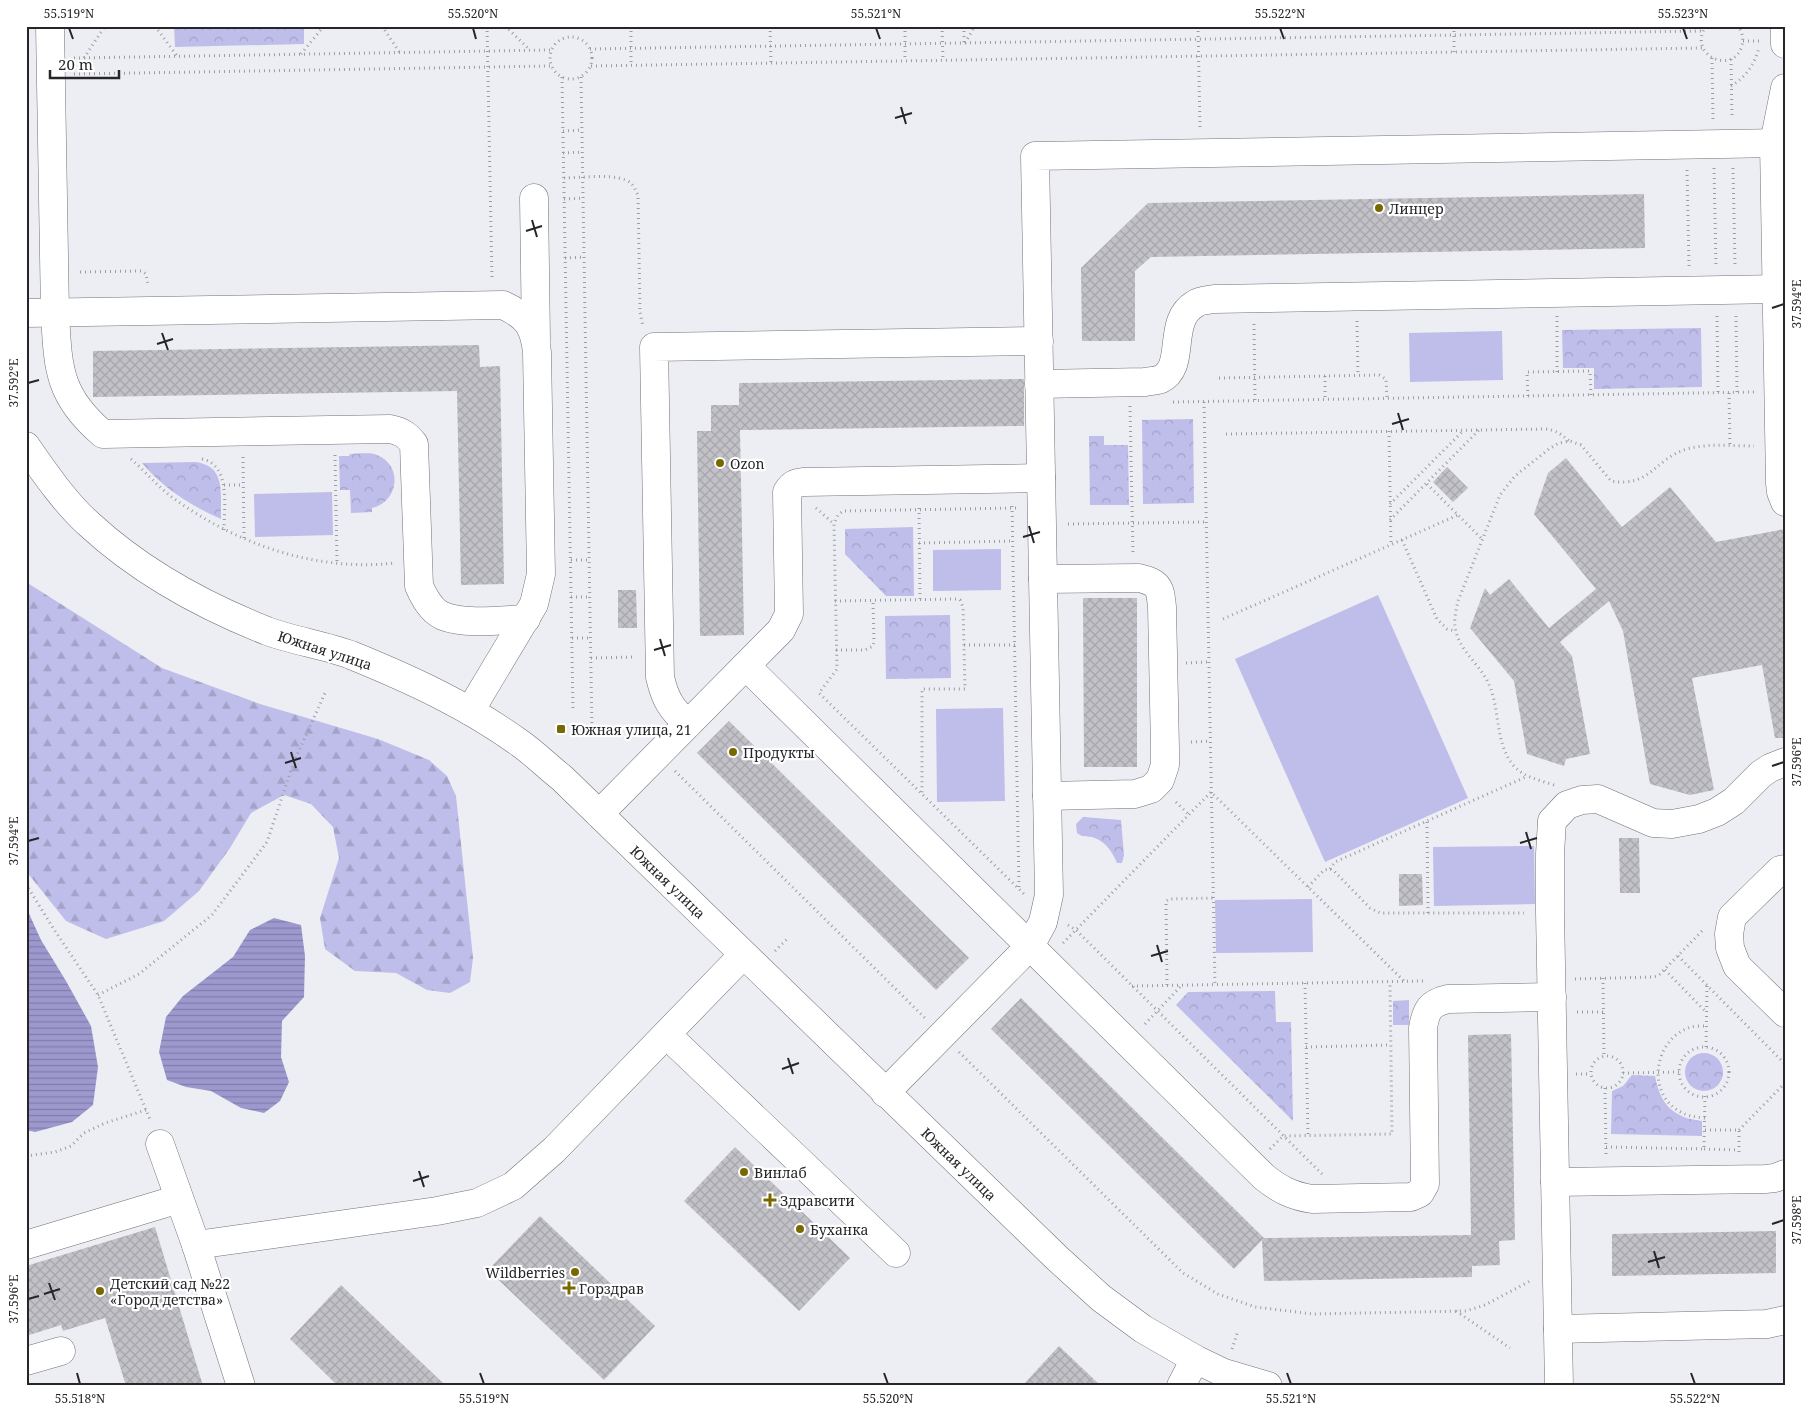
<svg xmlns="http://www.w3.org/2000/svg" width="1811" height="1412" font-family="'Noto Serif',serif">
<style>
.forest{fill:url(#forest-firs)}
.park{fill:url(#park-crowns)}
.garden{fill:#bfbde9}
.water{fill:url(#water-rules)}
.building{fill:url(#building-cross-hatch)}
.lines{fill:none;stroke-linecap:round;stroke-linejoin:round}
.minor-casing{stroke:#717177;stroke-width:29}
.path{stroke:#9c9ca2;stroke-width:3;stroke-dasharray:1 4;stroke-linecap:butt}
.minor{stroke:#fff;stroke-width:28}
.ticks{fill:none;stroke:#262629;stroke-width:2}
.poi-dot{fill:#776900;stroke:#fff;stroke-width:2}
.labels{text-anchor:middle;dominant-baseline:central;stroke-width:4.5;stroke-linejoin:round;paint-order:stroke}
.poi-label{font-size:14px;fill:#262629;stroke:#fff;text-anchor:start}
.street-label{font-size:14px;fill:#262629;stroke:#fff}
.neatline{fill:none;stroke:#262629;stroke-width:2}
.ticks-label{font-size:12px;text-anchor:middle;fill:#262629}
</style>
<defs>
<pattern id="forest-firs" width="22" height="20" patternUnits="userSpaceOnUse" patternTransform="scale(1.25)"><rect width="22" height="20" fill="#bfbde9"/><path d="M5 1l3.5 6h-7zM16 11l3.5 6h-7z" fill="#a4a2c8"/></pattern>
<pattern id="park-crowns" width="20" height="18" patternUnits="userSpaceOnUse" patternTransform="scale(1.25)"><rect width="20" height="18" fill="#bfbde9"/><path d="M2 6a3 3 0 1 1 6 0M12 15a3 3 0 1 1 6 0" fill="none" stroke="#a4a2c8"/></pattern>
<pattern id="water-rules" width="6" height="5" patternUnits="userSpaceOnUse" patternTransform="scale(1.25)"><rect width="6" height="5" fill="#9d99cf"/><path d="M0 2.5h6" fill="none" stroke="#807da8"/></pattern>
<pattern id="building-cross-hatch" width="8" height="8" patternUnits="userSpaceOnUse" patternTransform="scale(1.25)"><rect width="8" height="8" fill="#c1c1c7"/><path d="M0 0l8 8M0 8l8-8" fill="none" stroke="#a6a6ab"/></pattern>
</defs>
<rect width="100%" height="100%" fill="#ededf4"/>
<polygon class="forest" points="26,582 162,668 260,704 378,739 429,760 447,776 456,796 473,958 470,982 450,993 427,990 396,973 355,971 325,949 320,918 339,858 333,827 311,804 284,795 251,813 230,848 199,891 164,921 106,939 66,921 26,871"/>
<g class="park">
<polygon points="174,26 304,26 304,44 175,47"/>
<polygon points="1701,328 1702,387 1594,389 1594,368 1563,368 1562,330"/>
<polygon points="1193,419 1194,503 1143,504 1142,420"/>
<polygon points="1089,436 1104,436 1104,445 1128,445 1129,505 1090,505"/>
<path d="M350,454C358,454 370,452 377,455C404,466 398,502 372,508V512L351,513L350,490H340L339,456H349Z"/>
<path d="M196,462C227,467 220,494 221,519C191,506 163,488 142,463Z"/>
<polygon points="913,527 914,596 886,596 845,554 845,529"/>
<polygon points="950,615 951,678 886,679 885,616"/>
<path d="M1083,817L1121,820L1124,855L1122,863H1117C1112,851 1105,841 1092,837C1086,836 1082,837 1077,833L1076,824Z"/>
<polygon points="1275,991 1276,1022 1291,1022 1293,1121 1176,1005 1188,992"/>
<polygon points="1409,1000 1409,1025 1393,1025 1393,1001"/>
<circle cx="1704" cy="1072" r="19"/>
<path d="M1632,1075L1655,1076C1660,1104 1673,1118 1702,1121V1136L1611,1134L1612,1091L1623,1086Z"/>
</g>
<g class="garden">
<polygon points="1502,331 1503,380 1410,382 1409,333"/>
<polygon points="332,492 333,535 255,537 254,494"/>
<polygon points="1001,549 1001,590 933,591 933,550"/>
<polygon points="1378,595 1468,798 1325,862 1235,659"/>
<polygon points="1003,708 1005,801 937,802 936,709"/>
<polygon points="1534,846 1535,904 1434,906 1433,847"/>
<polygon points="1312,899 1313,952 1216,953 1215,900"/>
</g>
<g class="water">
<polygon points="26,907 41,940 66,981 91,1026 98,1067 93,1105 72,1122 35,1132 26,1130"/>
<polygon points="274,918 301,925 305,956 304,997 282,1021 281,1057 289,1082 280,1101 264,1113 241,1108 211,1091 186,1087 167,1080 159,1052 166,1017 183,996 233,957 250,930"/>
</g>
<g class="building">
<polygon points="1644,194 1645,248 1151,257 1135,271 1135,341 1082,341 1081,268 1148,203"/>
<polygon points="479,345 480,367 500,366 504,584 461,585 457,391 93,397 93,351"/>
<polygon points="1024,379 1024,426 740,430 744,635 700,636 697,431 711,431 711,405 739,405 739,383"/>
<polygon points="1566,458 1622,527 1670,487 1716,542 1785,529 1785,738 1775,738 1762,665 1692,678 1714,790 1690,795 1650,784 1623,631 1609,601 1560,642 1572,656 1590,754 1566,759 1564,766 1527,754 1514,681 1470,628 1485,588 1490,595 1509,579 1549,628 1596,589 1534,514 1548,473"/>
<polygon points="1447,467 1468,488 1453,502 1433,482"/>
<polygon points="618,590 636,590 637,628 618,628"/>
<polygon points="1083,598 1137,598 1137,767 1084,767"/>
<polygon points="729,721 969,958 936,990 697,753"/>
<polygon points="1619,838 1639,838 1640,893 1620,893"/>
<polygon points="1399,874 1422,874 1423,905 1399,906"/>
<polygon points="1021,998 1264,1238 1471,1235 1468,1035 1511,1034 1515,1240 1499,1241 1500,1265 1472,1266 1472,1277 1264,1281 1262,1240 1234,1269 991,1029"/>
<polygon points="735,1147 850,1258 799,1311 684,1201"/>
<polygon points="540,1216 655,1326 604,1380 488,1270"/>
<polygon points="155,1227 203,1386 126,1386 105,1318 63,1331 61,1325 26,1336 26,1266"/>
<polygon points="1776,1231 1776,1273 1612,1276 1612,1234"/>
<polygon points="341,1285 399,1341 446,1386 338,1386 290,1339"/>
<polygon points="1059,1346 1101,1386 1022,1386"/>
</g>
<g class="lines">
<g class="minor-casing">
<g id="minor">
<path d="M50,26L55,313C58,368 58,396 103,434L390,429C401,431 407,435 414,444L419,586C424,597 431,611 443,616C466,625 502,620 526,619"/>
<polyline points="1785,26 1785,44"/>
<polyline points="1785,88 1774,143 1780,483 1781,492 1785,502"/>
<polyline points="534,198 536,340"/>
<path d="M26,313L503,305C527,316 534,326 537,352L541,574L534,604L470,711"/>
<path d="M1039,384L1145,382C1150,381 1156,381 1161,379C1187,366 1166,321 1195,304C1200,300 1208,300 1214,299L1785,289"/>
<path d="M26,446C44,472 66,504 90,525C140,571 204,606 267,631C294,641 324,645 351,655C410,679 469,706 521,744C535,754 548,767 562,778L1057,1258L1101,1298L1143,1329L1195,1359L1224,1373L1268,1386"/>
<path d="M1043,579L1139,578C1159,583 1160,587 1162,607L1165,749V765L1160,780L1151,789L1135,794L1047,796"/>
<path d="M746,666L1264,1177C1279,1189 1292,1196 1312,1199L1411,1197L1420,1193L1425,1184L1423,1028C1426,1010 1430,1003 1448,999L1552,997"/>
<path d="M688,724C671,709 665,699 660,677L654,347L1039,341"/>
<path d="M599,814L781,630L789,614L787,492C792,484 795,483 804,482L1041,478"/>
<polyline points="1785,869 1780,870 1732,917 1729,934 1730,948 1737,966 1785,1013"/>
<polyline points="667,1035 896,1253"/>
<polyline points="885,1093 1030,946 1043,922 1049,895 1035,156 1785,143"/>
<polyline points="160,1144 196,1245 241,1386"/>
<polyline points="1555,1182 1765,1179 1775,1178 1785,1174"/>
<polyline points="26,1245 179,1199"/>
<polyline points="196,1245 437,1211 477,1203 513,1186 554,1150 743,955"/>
<polyline points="1558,1329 1767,1324 1785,1320"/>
<polyline points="26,1361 61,1351"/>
<polyline points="1181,1386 1195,1359"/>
<polyline points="1559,1386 1550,912 1550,854 1552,821 1567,805 1582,800 1598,799 1653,823 1672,824 1699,819 1717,812 1734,801 1761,774 1770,768 1785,762"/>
</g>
</g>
<g class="path">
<polyline points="155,26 177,56"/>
<polyline points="382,26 400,53"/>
<polyline points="487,26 492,280"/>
<polyline points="505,26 530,50"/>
<polyline points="631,26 631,65"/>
<polyline points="770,26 771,63"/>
<polyline points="905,26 905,60"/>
<polyline points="942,26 943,60"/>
<polyline points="964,26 964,43"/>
<polyline points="1198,26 1200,128"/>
<polyline points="1454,26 1454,52"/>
<path d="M1706,26C1686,56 1735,76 1742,45C1744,38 1742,32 1738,26"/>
<circle cx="571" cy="58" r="21"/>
<polyline points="1743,41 1760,41"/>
<polyline points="965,43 975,26"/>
<polyline points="590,49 1703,31"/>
<polyline points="301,54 324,26"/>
<polyline points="74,58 551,50"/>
<polyline points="84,58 105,26"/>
<polyline points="1712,58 1713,120"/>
<polyline points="1731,59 1732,119"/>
<polyline points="591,66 1703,48"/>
<polyline points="74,74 551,66"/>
<polyline points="562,77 573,711"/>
<polyline points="581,77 592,731"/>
<path d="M1731,86C1746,77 1755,64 1759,47"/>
<polyline points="563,131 581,130"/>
<polyline points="563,153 582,152"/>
<polyline points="1714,168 1716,265"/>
<polyline points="1733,168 1735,264"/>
<polyline points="1687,170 1689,266"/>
<path d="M564,178C580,178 620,172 632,184C634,187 636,191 638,195L640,312L643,327"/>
<polyline points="564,199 583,198"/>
<polyline points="565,258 584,257"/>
<polyline points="80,272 142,271 146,274 148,285"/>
<polyline points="1557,316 1557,372"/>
<polyline points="1717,316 1718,393"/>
<polyline points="1736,316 1737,392"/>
<polyline points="1357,321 1358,375"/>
<polyline points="1254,324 1255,401"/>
<polyline points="1325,376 1325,399"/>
<polyline points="1219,378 1379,375 1386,379 1387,398"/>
<polyline points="1729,393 1730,446"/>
<polyline points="1528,396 1527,372 1590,371 1591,395"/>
<polyline points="1173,402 1754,392"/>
<polyline points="1204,402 1215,985"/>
<polyline points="1130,406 1133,555"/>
<polyline points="1389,431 1391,545"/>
<path d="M1226,434L1545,429C1556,430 1561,434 1569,441"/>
<polyline points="335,455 337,563"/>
<polyline points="243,457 244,538"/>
<path d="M131,459C145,471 158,487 173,498C237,544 315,572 395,563"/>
<path d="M202,459C231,465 224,507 224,530"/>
<polyline points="1427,484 1482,539"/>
<polyline points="224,485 243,485"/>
<polyline points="1390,504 1463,431"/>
<polyline points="1012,506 1019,890"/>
<polyline points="816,508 834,524"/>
<polyline points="919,508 920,600"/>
<polyline points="1016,508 843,511 838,515 834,524 837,669 819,693 1024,894"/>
<polyline points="1390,520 1479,430"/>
<polyline points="1068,524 1206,522"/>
<polyline points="1402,540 1437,619 1447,629 1455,631"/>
<polyline points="919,543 1013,541"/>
<polyline points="571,560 589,560"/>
<polyline points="571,597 590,597"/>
<polyline points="835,601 957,599 960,600 963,607 965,689 922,689 922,795"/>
<polyline points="1223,619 1458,515"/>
<polyline points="572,638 591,638"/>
<polyline points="964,645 1016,645"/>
<polyline points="836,650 865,650 873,646 874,642 873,601"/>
<polyline points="591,658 636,657"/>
<polyline points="1186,663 1208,662"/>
<polyline points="1191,742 1210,741"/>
<polyline points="675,771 925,1018"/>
<path d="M1554,785C1539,780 1523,777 1513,765C1495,742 1500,712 1490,687C1482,666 1462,654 1456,632C1453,621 1456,611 1458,601L1500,495L1515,476L1549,449L1559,443L1570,441L1581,445L1611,481C1651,488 1655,458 1687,449C1708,443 1733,446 1754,446"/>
<polyline points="1176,802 1189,815"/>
<polyline points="1427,822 1428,914"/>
<polyline points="1330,869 1335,862 1528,776"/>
<polyline points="26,884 53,928 98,995 151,1122"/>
<polyline points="1308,887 1324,870 1330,869 1334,871 1370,908 1380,913 1524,913"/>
<polyline points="1068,925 1076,930 1322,1174"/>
<polyline points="1063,943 1211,792 1404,981"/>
<polyline points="775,951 787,939"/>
<polyline points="1678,956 1785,1064"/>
<polyline points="1665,970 1706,1012"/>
<polyline points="1603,978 1604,1057"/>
<polyline points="1575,979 1653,977 1658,976 1704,929"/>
<polyline points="1305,983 1308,1135"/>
<polyline points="1167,985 1166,901 1169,899 1213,898"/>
<polyline points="1132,986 1424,981"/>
<polyline points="98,995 139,974 212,915 267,842 293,764 325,693"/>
<polyline points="1577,1012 1603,1012"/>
<polyline points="1145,1024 1182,985"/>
<polyline points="1306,1047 1391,1045"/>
<polyline points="1706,1047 1707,985"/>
<circle cx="1704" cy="1072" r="25"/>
<polyline points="959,1052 1183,1273 1218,1294 1255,1307 1313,1314 1466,1311 1485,1305 1532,1280"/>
<circle cx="1607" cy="1072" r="16"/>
<polyline points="1623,1073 1679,1072"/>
<polyline points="1576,1074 1591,1074"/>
<polyline points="1605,1088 1606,1156"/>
<path d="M1705,1118C1695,1117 1687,1116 1679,1111C1645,1091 1655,1038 1691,1027C1695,1026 1701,1026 1706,1026"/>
<polyline points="1705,1130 1739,1130 1739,1156"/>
<polyline points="1739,1130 1785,1083"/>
<polyline points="1606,1147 1704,1149 1705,1096"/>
<polyline points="1270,1149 1283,1136 1392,1134 1390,982"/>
<polyline points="1704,1149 1739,1150"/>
<polyline points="26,1156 55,1152 71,1146 84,1133 105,1123 146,1110"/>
<polyline points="1456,1311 1510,1348"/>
<polyline points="1232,1349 1238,1331"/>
</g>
<use href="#minor" class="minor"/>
</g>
<path class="ticks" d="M69,28L73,39M473,28L476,39M876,28L880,39M1280,28L1284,39M1683,28L1687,39M901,107L906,124M895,118L912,113M532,220L537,237M526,231L542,226M1772,308L1784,304M162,333L168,350M157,344L173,339M28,383L39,380M1398,413L1403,430M1392,424L1409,419M1029,526L1034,543M1023,537L1040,532M660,639L665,656M654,650L671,645M291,752L296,768M285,763L301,758M1772,766L1784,762M1526,832L1531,849M28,841L39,838M1520,843L1537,838M1157,945L1162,962M1151,956L1168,951M788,1058L793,1074M782,1069L799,1063M419,1171L424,1187M413,1181L429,1176M1772,1224L1784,1220M1654,1251L1659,1268M1648,1262L1665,1257M49,1283L55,1300M44,1294L60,1289M28,1299L39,1296M77,1373L80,1384M480,1373L484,1384M884,1373L888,1384M1287,1373L1291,1384M1691,1373L1695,1384"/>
<g class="poi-dot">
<circle cx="1379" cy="208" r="5"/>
<circle cx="720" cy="463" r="5"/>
<rect x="556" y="724" width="10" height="10" rx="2.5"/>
<circle cx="733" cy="752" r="5"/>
<circle cx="744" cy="1172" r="5"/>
<path d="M767.5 1192.5h5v5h5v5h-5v5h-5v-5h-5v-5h5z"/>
<circle cx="800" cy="1229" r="5"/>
<circle cx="575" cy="1272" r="5"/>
<path d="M566.5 1280.5h5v5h5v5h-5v5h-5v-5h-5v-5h5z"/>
<circle cx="100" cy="1291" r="5"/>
</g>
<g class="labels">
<g class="poi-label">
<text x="1389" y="208">Линцер</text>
<text x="730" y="463">Ozon</text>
<text x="571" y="729">Южная улица, 21</text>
<text x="743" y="752">Продукты</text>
<text x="754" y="1172">Винлаб</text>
<text x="780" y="1200">Здравсити</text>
<text x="810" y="1229">Буханка</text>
<text x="565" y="1272" text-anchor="end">Wildberries</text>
<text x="110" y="1283">Детский сад №22<tspan x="110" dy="16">«Город детства»</tspan></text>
<text x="579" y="1288">Горздрав</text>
</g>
<g class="street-label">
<text transform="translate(325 650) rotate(18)">Южная улица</text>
<text transform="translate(668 882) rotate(44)">Южная улица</text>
<text transform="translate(959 1164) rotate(44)">Южная улица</text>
</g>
</g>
<rect width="1811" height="1412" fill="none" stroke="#ffffff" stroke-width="55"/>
<path d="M50 70v8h69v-8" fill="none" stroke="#262629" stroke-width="2.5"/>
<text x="58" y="70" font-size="15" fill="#262629" stroke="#ffffff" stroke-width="4" paint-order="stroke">20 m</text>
<rect x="28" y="28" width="1756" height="1356" class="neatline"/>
<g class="ticks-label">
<text x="69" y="18">55.519°N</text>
<text x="473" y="18">55.520°N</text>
<text x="876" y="18">55.521°N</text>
<text x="1280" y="18">55.522°N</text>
<text x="1683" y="18">55.523°N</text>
<text transform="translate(1797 304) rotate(-90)" y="4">37.594°E</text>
<text transform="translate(14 383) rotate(-90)" y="4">37.592°E</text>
<text transform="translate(1797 762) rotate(-90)" y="4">37.596°E</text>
<text transform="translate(14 841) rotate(-90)" y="4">37.594°E</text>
<text transform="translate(1797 1220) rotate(-90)" y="4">37.598°E</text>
<text transform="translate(14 1299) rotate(-90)" y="4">37.596°E</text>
<text x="80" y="1403">55.518°N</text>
<text x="484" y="1403">55.519°N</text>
<text x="888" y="1403">55.520°N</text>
<text x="1291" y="1403">55.521°N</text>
<text x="1695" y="1403">55.522°N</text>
</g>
</svg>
